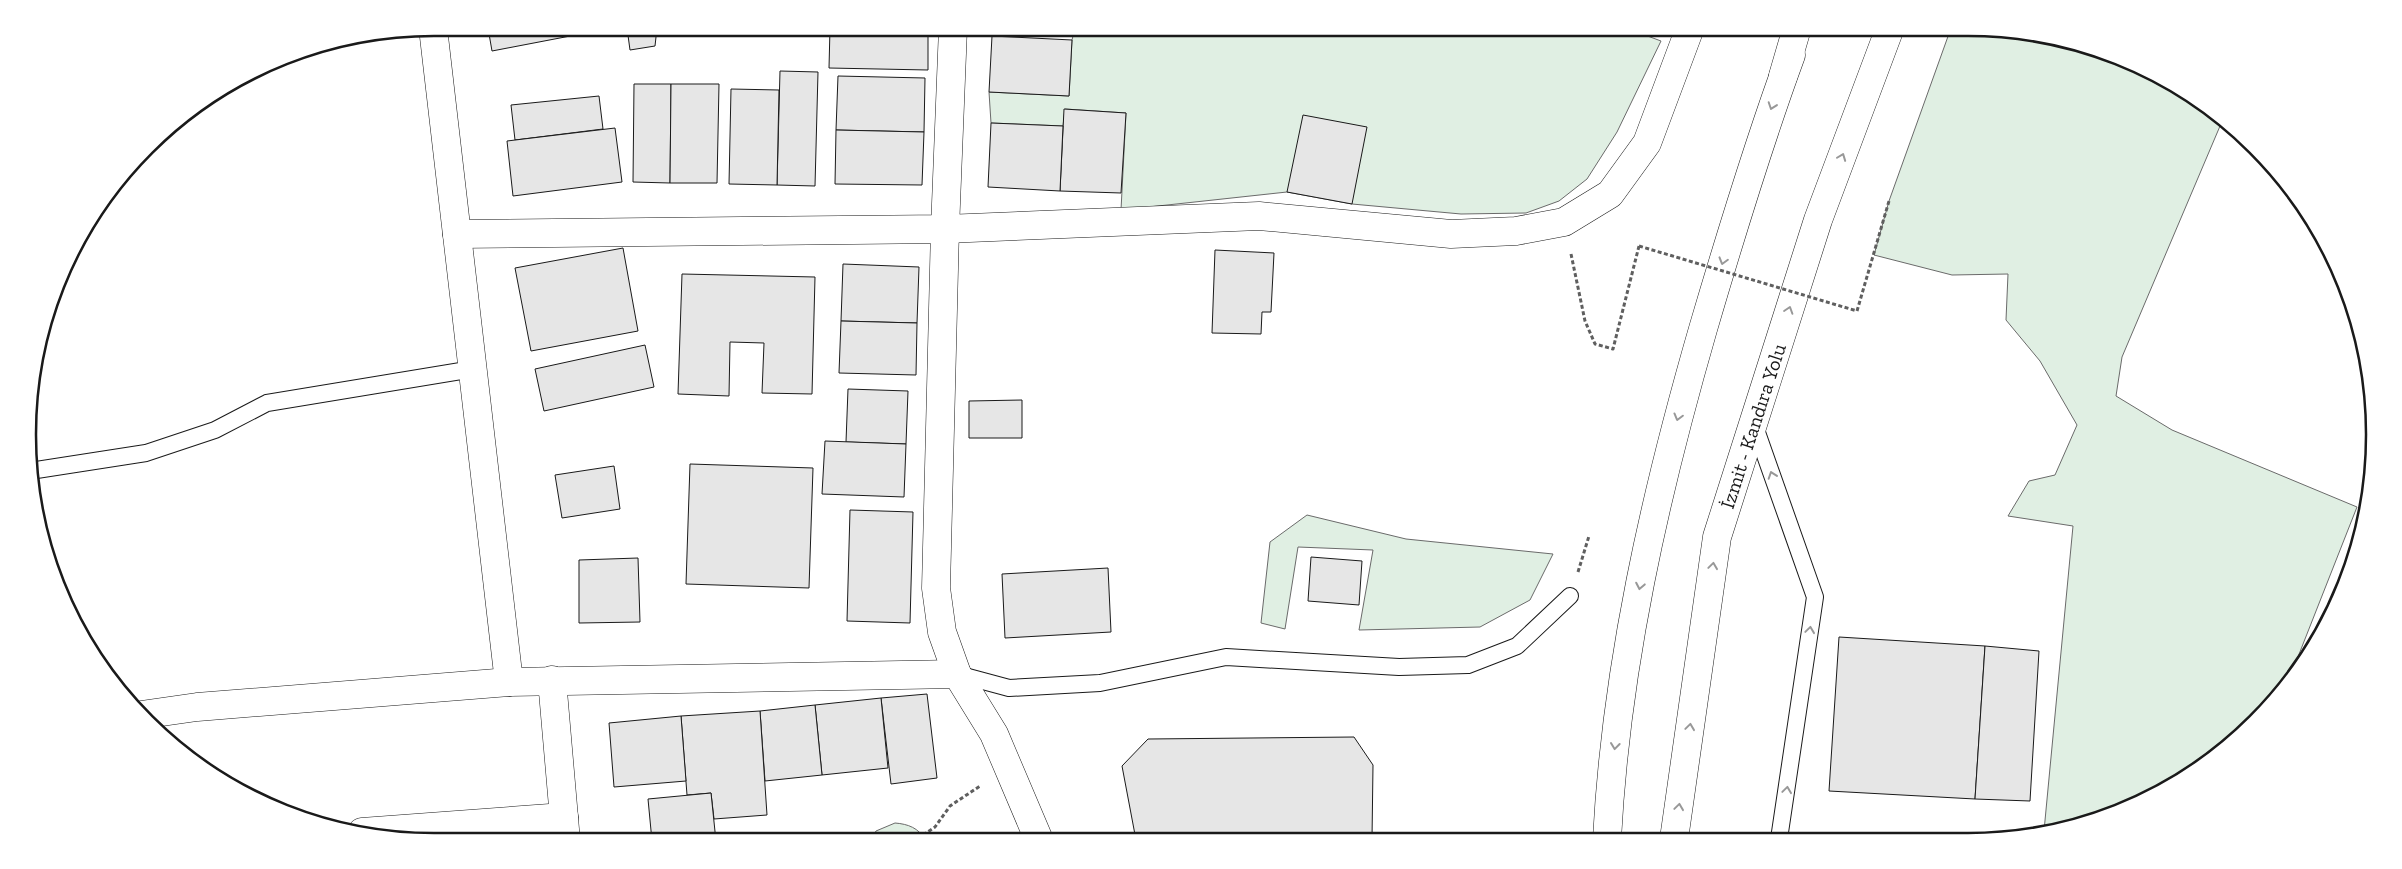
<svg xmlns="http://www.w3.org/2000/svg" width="2402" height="869" font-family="'Zilla Slab',serif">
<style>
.green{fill:#e0efe3;stroke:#6a6a6a}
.building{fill:#e6e6e6;stroke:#1a1a1a}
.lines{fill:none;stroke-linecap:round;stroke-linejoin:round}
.service-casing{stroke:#1a1a1a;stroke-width:18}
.minor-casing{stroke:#1a1a1a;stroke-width:29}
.trunk-casing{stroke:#1a1a1a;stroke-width:29}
.motorway-casing{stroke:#1a1a1a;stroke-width:29}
.path{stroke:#5f5f5f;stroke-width:3;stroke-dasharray:4 2.5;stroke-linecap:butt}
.service{stroke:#fff;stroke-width:16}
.minor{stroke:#fff;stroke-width:28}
.trunk{stroke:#fff;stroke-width:28}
.motorway{stroke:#fff;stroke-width:28}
.path-bridge{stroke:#5f5f5f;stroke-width:3;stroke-dasharray:4 2.5;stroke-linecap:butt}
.oneway{stroke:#989898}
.labels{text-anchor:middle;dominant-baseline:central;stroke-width:4;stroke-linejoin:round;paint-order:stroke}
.street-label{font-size:20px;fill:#1a1a1a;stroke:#fff}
.rim{fill:none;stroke:#1a1a1a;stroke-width:2.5}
</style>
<rect width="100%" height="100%" fill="#fff"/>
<g class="green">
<polygon points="1075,28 1626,28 1661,41 1617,132 1587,179 1559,201 1526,213 1461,214 1352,204 1287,192 1121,210 1126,113 1065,109 1063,126 991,123 989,92 1069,96 1072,40"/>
<polygon points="1951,28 1968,28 2073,41 2147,69 2215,111 2223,119 2122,357 2116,396 2172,430 2357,507 2292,672 2236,740 2147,800 2044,831 2073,526 2008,516 2029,481 2055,475 2077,425 2040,361 2006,320 2008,274 1952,275 1874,255 1889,201"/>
<polygon points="1307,515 1406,539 1553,554 1530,600 1480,627 1359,630 1373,550 1298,547 1285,629 1261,623 1270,542"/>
<path d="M895,823C908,824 919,828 925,840L870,841L876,831Z"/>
</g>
<g class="building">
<polygon points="488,28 612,28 492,51"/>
<polygon points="627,28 657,28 655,46 630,50"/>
<polygon points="830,28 928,28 928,70 829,68"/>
<polygon points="992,36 1072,40 1069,96 989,92"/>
<polygon points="780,71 818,72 815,186 777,185"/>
<polygon points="838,76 925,78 924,132 836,130"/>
<polygon points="634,84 671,84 670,183 633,182"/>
<polygon points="671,84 719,84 717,183 670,183"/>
<polygon points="731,89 779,90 777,185 729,184"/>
<polygon points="599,96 603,129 515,140 511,105"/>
<polygon points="1064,109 1126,113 1121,193 1060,191"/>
<polygon points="1303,115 1367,127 1352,204 1287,192"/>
<polygon points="991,123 1063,126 1060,191 988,187"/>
<polygon points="615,128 622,182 513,196 507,141"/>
<polygon points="836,130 924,132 922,185 835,184"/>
<polygon points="623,248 638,331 531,351 515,268"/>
<polygon points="1215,250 1274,253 1271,312 1262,312 1261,334 1212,333"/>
<polygon points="843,264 919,267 917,323 841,321"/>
<polygon points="682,274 815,277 812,394 762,393 764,343 730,342 729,396 678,394"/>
<polygon points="841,321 917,323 916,375 839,373"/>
<polygon points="645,345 654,387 544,411 535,369"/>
<polygon points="848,389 908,391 906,444 846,442"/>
<polygon points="1022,400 1022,438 969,438 969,401"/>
<polygon points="825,441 906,444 904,497 822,494"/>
<polygon points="690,464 813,468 809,588 686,584"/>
<polygon points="614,466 620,509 562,518 555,475"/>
<polygon points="850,510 913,512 910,623 847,621"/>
<polygon points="1311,557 1362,561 1359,605 1308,601"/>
<polygon points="638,558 640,622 579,623 579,560"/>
<polygon points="1108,568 1111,632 1005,638 1002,574"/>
<polygon points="1839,637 1985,646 1975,799 1829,791"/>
<polygon points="1985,646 2039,651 2030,801 1975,799"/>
<polygon points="927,694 937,778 891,784 881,698"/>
<polygon points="881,698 888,768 822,775 815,705"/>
<polygon points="815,705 822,775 765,781 760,711"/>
<polygon points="760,711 767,815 714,819 711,793 687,795 681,716"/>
<polygon points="681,716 686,781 614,787 609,723"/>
<polygon points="1354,737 1373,765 1372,839 1136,840 1122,766 1148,739"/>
<polygon points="711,793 716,841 652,841 648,799"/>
</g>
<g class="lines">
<g class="service-casing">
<g id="service">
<polyline points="1754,424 1815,597 1779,839"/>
<polyline points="30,471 146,453 215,430 267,403 473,369"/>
<polyline points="957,674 1009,688 1100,683 1226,657 1399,667 1468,665 1517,646 1570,596"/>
</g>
</g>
<g class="minor-casing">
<g id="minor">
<polyline points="433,28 509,682"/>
<polyline points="953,28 945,229 936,588 942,632 957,674 994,734 1039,840"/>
<polyline points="457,234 945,229 1259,216 1451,234 1516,231 1564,222 1610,194 1647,143 1690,28"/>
<polyline points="552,680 566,841"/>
<polyline points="141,715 197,707 509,682 957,674"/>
<polyline points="362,832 564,817"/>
</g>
</g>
<g class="trunk-casing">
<g id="trunk">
<path d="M1607,839C1616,666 1655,495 1703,329C1730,237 1758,145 1791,55"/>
<polyline points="1674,839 1717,537 1818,220 1890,28"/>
</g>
</g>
<g class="motorway-casing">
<polyline id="motorway" points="1783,76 1797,28"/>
</g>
<g class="path">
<polyline points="1571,254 1585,321 1595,344 1613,349 1639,246"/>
<polyline points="1857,311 1889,201"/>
<polyline points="1578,572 1589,536"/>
<polyline points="923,835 935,827 950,806 980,786"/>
</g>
<use href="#service" class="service"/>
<use href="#minor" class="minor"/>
<use href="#trunk" class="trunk"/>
<use href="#motorway" class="motorway"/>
<polyline class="path-bridge" points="1639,246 1857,311"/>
</g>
<defs><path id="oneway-chevron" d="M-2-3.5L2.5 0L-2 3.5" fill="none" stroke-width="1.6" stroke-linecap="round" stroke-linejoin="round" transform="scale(1.25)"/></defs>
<g class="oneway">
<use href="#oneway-chevron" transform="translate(1772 106) rotate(109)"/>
<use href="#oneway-chevron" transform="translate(1842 157) rotate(-69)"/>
<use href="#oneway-chevron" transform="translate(1723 261) rotate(106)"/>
<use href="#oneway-chevron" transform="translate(1789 310) rotate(-72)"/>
<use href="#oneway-chevron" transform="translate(1678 417) rotate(105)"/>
<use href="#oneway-chevron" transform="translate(1772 475) rotate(-109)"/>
<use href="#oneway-chevron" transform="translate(1713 566) rotate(-82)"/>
<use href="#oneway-chevron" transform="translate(1640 586) rotate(101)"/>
<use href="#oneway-chevron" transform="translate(1810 630) rotate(-82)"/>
<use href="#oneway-chevron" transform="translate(1690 727) rotate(-82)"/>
<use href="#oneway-chevron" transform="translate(1615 746) rotate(97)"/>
<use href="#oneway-chevron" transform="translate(1787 790) rotate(-82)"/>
<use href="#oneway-chevron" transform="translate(1679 807) rotate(-82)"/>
</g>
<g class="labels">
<g class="street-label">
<text transform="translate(1753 426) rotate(-72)">İzmit - Kandıra Yolu</text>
</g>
</g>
<path d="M0 0H2402V869H0ZM434 36H1968A398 398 0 0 1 2366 434V435A398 398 0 0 1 1968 833H434A398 398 0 0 1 36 435V434A398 398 0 0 1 434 36Z" fill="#fff" fill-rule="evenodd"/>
<path class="rim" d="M434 36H1968A398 398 0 0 1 2366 434V435A398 398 0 0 1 1968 833H434A398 398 0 0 1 36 435V434A398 398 0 0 1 434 36Z"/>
</svg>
